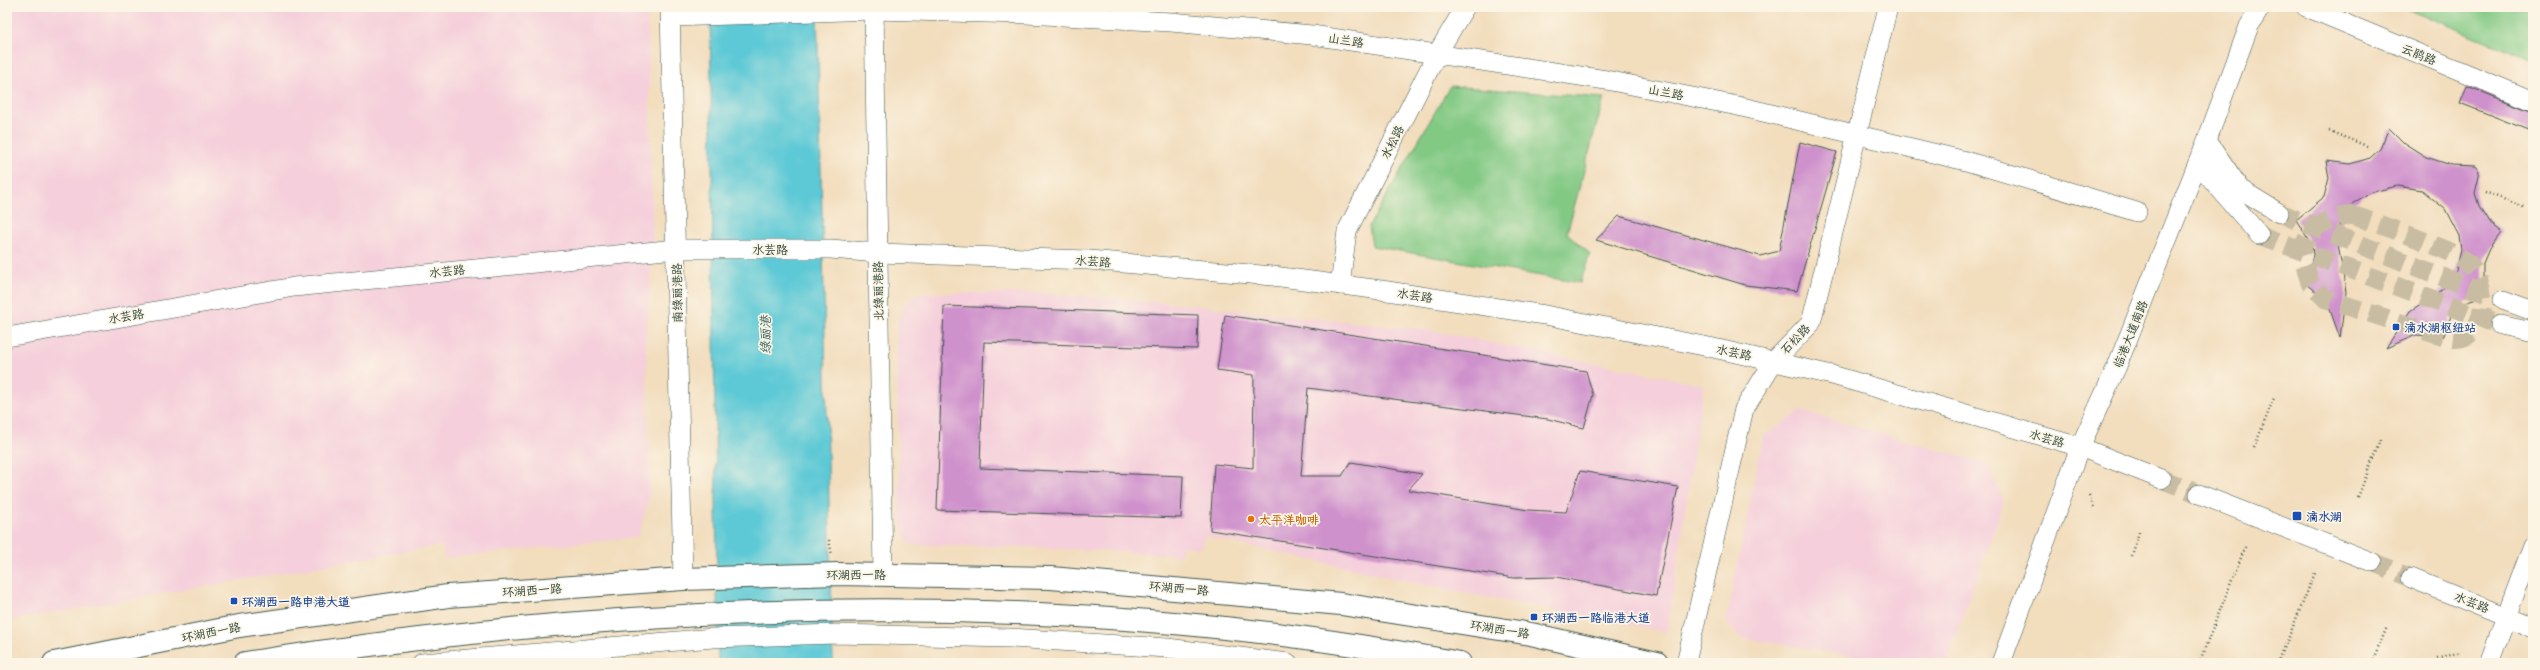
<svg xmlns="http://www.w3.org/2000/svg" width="2540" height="670" font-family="'Patrick Hand','LXGW WenKai TC',sans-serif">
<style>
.built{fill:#f5cfdb}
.green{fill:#82c984;stroke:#50835c}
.water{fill:#5dc9d6;stroke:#3e8385}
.building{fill:#cf91cc}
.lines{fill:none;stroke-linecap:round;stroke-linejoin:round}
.minor-tunnel{stroke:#c8bda2;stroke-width:19;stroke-dasharray:19 10;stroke-linecap:butt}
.minor-casing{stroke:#3f5549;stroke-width:20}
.major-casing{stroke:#3f5549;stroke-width:24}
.path{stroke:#3f5549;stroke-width:2.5;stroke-dasharray:1 3;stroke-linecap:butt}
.minor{stroke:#fff;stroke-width:19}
.major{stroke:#fff;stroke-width:22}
.transit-dot{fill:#1a4fb4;stroke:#fcf5e5;stroke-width:1.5}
.food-dot{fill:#e8710a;stroke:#fcf5e5;stroke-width:1.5}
.labels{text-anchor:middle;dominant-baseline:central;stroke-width:3.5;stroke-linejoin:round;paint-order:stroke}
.street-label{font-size:12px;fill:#1f3d34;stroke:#fcf5e5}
.transit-label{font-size:12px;font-weight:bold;fill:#164399;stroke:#fcf5e5;text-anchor:start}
.food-label{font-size:12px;font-weight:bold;fill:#c56008;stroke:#fcf5e5;text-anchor:start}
.water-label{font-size:13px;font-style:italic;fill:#2e605c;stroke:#fcf5e5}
</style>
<rect width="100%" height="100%" fill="#fcf5e5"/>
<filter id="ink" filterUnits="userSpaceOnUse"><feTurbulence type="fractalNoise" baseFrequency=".025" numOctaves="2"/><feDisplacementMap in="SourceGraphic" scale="8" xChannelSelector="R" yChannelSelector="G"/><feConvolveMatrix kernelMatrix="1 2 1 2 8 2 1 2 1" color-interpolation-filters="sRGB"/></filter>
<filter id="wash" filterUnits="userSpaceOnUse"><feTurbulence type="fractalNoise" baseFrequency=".012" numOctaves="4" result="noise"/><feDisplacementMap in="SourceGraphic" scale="16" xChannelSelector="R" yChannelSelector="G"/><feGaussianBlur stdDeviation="0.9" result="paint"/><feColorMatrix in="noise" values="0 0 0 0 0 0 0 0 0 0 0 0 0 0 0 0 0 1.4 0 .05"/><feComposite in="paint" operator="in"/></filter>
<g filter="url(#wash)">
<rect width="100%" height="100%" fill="#f2ddbd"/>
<g class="built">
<polygon points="7,7 647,7 653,246 646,346 650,494 638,537 444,558 442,545 7,621"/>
<polygon points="924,293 1034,293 1169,303 1433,331 1704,385 1667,632 1434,587 1204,536 1202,548 1182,546 1181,555 1030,547 909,545 900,521 896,332 898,320 904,306 913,297"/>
<polygon points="1801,411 1988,464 2004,502 1946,663 1902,663 1740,638 1726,621 1763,437"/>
</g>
<g class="green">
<polygon points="2402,7 2533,7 2533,60"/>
<polygon points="1450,86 1604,98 1567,233 1590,254 1580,283 1372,246 1369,226"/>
</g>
<polygon class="water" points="710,7 817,7 833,663 718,663"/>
<g id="blocks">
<g class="building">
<polygon points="2467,86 2533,112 2533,132 2460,103"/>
<polygon points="2389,128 2404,143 2426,157 2451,165 2476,166 2480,172 2475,193 2479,206 2489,222 2502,232 2489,249 2483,263 2483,276 2490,295 2470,300 2457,308 2451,316 2443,337 2416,335 2386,348 2410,311 2442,290 2456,271 2461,250 2459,236 2445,209 2422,190 2397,186 2369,193 2352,204 2346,212 2338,229 2337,238 2346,292 2340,338 2327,301 2306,284 2313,255 2312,245 2296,220 2324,197 2329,178 2326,161 2350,164 2370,158 2380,149"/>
<polygon points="1800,142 1837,152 1797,291 1745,285 1596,240 1619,216 1760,256 1779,251"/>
<polygon points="944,306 1198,315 1197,349 984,342 980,468 1183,476 1181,518 937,510"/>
<polygon points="1225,315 1586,371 1593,395 1584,428 1548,419 1308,388 1301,476 1342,476 1351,462 1422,474 1408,490 1528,510 1566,512 1580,471 1678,487 1656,596 1556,577 1514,578 1210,530 1214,464 1253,468 1254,375 1217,370"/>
</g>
</g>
</g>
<g filter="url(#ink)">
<use href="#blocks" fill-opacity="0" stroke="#3f5549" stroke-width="1"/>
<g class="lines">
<g class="minor-tunnel">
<polyline points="2279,213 2489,295"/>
<path d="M2352,215C2375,223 2457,250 2470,265C2483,281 2487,307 2477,325C2467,341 2458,340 2441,336L2326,299L2310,283L2301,250L2313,228L2331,219Z"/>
<polyline points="2259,235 2492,322"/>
<polyline points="2161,479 2199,494"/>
<polyline points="2372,562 2411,578"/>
</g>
<g class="minor-casing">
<g id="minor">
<polyline points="670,7 683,579"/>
<polyline points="874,7 883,574"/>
<polyline points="2306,7 2533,101"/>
<polyline points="671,17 874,10 1026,14 1171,22 1312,35 1606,80 1738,106 1966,161 2137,212"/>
<polyline points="2208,142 2240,189 2279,213"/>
<polyline points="2208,146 2209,176 2259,235"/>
<polyline points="1340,285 1347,231 1437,54 1465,7"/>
<polyline points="2503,300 2533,311"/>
<polyline points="2500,325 2533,332"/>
<polyline points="7,337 294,287 676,249 831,249 878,253 1089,260 1273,276 1381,290 1545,315 1709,347 1832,375 2080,447 2161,479"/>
<polyline points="2199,494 2372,562"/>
<polyline points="2411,578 2533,628"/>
<polyline points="422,663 713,638 836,634 1010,638 1167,648 1288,663"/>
<polyline points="1686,663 1744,409 1774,361 1811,323 1888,7"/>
<polyline points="2001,663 2080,447 2117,366 2207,140 2249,26 2261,7"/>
<polyline points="2489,663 2533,545"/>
</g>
</g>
<g class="major-casing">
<g id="major">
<polyline points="54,663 239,626 448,596 683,579 837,574 1051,578 1341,604 1531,634 1657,663"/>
<path d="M245,663C548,615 856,596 1162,622C1262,630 1361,645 1460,663"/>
</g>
</g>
<g class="path">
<polyline points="2329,131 2367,146"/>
<polyline points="2485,192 2526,208"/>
<polyline points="2254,448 2274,398"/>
<polyline points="2089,495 2094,508"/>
<polyline points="2358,497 2381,438"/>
<polyline points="829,540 832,555"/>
<polyline points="2132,556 2139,532"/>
<polyline points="2438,659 2460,652"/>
<polyline points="905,661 905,663"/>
<polyline points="2199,663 2246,545"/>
<polyline points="2278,663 2315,573"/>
<polyline points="2372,663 2387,627"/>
</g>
<use href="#minor" class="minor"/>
<use href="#major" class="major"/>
</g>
</g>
<g class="transit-dot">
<rect x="2392" y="323" width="8" height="8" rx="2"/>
<rect x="2292" y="511" width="10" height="10" rx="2"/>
<rect x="230" y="597" width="8" height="8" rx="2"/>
<rect x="1530" y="613" width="8" height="8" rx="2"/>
</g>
<circle class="food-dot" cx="1251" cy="519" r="4"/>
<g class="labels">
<g class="street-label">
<text transform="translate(1346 40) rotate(9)">山兰路</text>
<text transform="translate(2419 54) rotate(22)">云鹃路</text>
<text transform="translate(1666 92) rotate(11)">山兰路</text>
<text transform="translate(1392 142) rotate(-63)">水松路</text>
<text x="770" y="249">水芸路</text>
<text transform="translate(1093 261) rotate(4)">水芸路</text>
<text transform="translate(447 271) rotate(-6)">水芸路</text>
<text transform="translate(878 291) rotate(-91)">北绿丽港路</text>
<text transform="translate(677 293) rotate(-91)">南绿丽港路</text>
<text transform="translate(1415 295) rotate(9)">水芸路</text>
<text transform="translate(126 316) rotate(-10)">水芸路</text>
<text transform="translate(2130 334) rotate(-68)">临港大道南路</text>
<text transform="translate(1795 339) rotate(-46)">石松路</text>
<text transform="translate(1734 352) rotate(12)">水芸路</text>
<text transform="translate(2047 438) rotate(16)">水芸路</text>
<text x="856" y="574">环湖西一路</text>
<text transform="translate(1179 588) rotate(5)">环湖西一路</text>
<text transform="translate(532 590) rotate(-4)">环湖西一路</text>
<text transform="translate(2472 602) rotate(22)">水芸路</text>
<text transform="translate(1500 629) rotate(9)">环湖西一路</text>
<text transform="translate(211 632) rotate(-11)">环湖西一路</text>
</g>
<g class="transit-label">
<text x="2404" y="327">滴水湖枢纽站</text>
<text x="2306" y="516">滴水湖</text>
<text x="242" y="601">环湖西一路申港大道</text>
<text x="1542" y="617">环湖西一路临港大道</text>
</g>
<g class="food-label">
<text x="1259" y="519">太平洋咖啡</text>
</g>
<g class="water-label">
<text transform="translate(765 335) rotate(-91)">绿丽港</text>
</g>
</g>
<rect width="2540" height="670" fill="none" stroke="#fcf5e5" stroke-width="24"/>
</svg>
